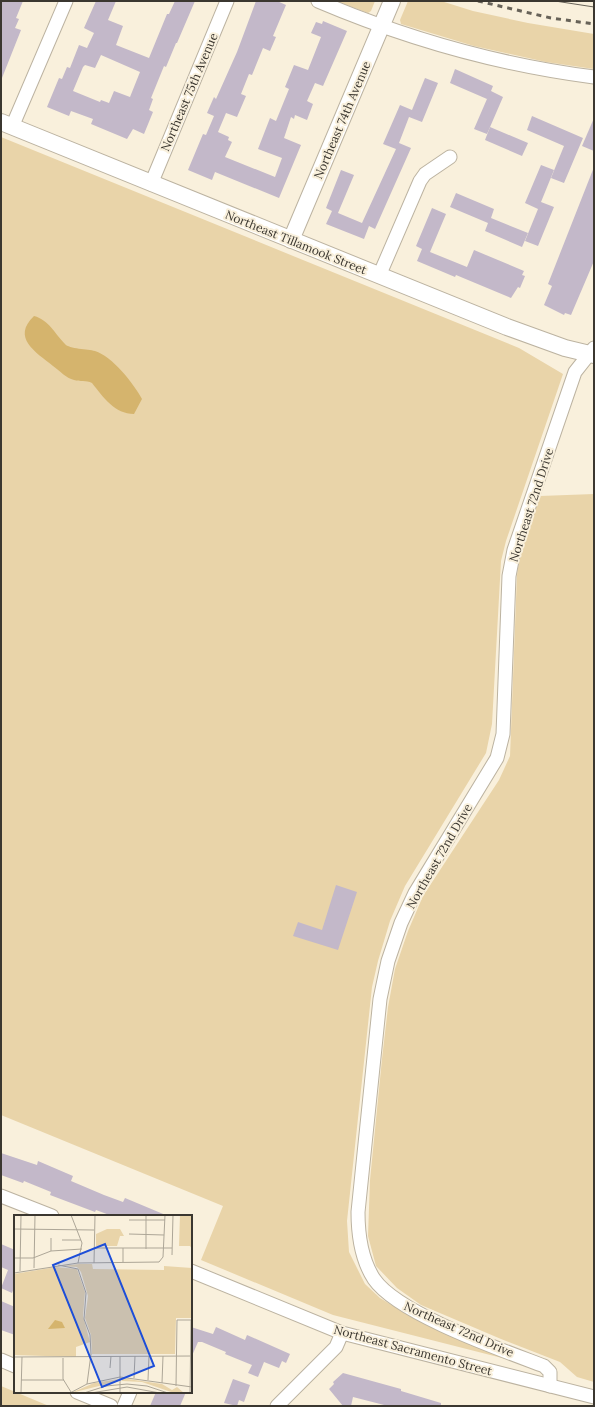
<svg xmlns="http://www.w3.org/2000/svg" width="595" height="1407" font-family="Lora,serif">
<style>
.green{fill:#e9d4a9}
.water{fill:#d5b46d}
.building{fill:#c3b8c9;fill-rule:evenodd}
.lines{fill:none;stroke-linecap:round;stroke-linejoin:round}
.minor-casing{stroke:#bcb3a1;stroke-width:15}
.tertiary-casing{stroke:#bcb3a1;stroke-width:18}
.minor{stroke:#fff;stroke-width:13}
.tertiary{stroke:#fff;stroke-width:16}
.tram{stroke:#676258;stroke-width:1}
.rail{stroke:#676258;stroke-width:3;stroke-dasharray:5 5;stroke-linecap:butt}
.labels{text-anchor:middle;dominant-baseline:central;stroke-width:4;stroke-linejoin:round;paint-order:stroke}
.street-label{font-size:12px;fill:#3b3730;stroke:#f9f0dc}
.inset-road{fill:none;stroke:#ada697;stroke-width:1}
.view{fill:#1d4ed8;fill-opacity:0.15;stroke:#1d4ed8;stroke-width:2}
.inset-edge{fill:none;stroke:#3b3730;stroke-width:2}
</style>
<rect width="100%" height="100%" fill="#f9f0dc"/>
<g class="green">
<polygon points="336,1 375,1 371,11 368,13"/>
<polygon points="408,1 441,1 473,11 528,23 594,34 594,69 546,62 474,46 401,24 400,20"/>
<polygon points="1,137 519,348 563,374 506,541 501,561 492,724 486,753 405,886 390,921 378,961 372,987 347,1221 349,1252 365,1284 380,1298 413,1318 506,1359 333,1315 201,1260 223,1206 1,1115"/>
<polygon points="594,494 594,1382 577,1377 560,1362 501,1339 421,1305 397,1288 376,1266 368,1236 370,1180 382,1059 388,1007 395,969 408,931 423,896 499,780 510,756 517,575 520,554 540,496"/>
<polygon points="1,1386 49,1406 1,1406"/>
</g>
<path class="water" d="M34,316C49,320 55,334 65,344C69,349 88,349 95,351C112,356 134,384 142,399L134,414C115,414 103,397 92,383C86,380 80,382 74,380C66,378 60,371 53,366C36,352 11,338 34,316Z"/>
<g class="building">
<polygon points="1,1 23,1 16,18 19,19 15,28 21,30 2,78"/>
<path d="M96,1H116L108,20L123,26L116,45L149,58L167,14H169L175,1H195L177,43H176L166,67L164,66L151,98L153,99L149,110L153,112L144,134L133,129L127,139L91,124L93,119L71,111L69,116L47,107L59,78L62,79L67,67L70,68L79,45L87,48L94,33L84,28ZM101,55L140,72L130,97L114,91L109,103L101,100L100,102L73,91L83,67L85,65L95,68Z"/>
<polygon points="256,1 277,1 286,5 273,36 276,37 270,51 263,48 252,75 249,74 241,94 246,96 237,117 226,113 218,132 229,137 228,140 232,142 225,157 275,177 282,158 258,149 270,118 276,121 289,89 285,87 294,65 308,70 321,37 311,33 316,22 322,24 323,21 347,31 323,86 315,83 307,101 313,104 307,120 295,115 294,119 291,117 284,138 301,145 279,198 215,172 212,180 188,170 203,134 206,135 214,116 207,113 214,97 216,99 237,52"/>
<polygon points="455,69 493,86 491,91 503,97 487,134 474,129 490,92 487,99 450,83"/>
<polygon points="425,78 438,83 422,122 409,117 399,143 411,148 375,229 369,226 364,239 326,224 332,211 326,208 341,170 354,175 338,213 362,223 396,149 383,144 400,105 412,110"/>
<polygon points="532,116 583,138 564,183 551,178 564,146 527,130"/>
<polygon points="594,118 594,151 582,146"/>
<polygon points="490,127 528,143 522,156 485,140"/>
<polygon points="541,165 554,170 541,202 554,207 538,246 525,241 538,209 525,203"/>
<polygon points="594,167 594,261 571,315 565,313 564,315 544,305 552,286 548,284"/>
<polygon points="456,193 494,209 491,218 528,233 522,247 485,231 488,223 450,207"/>
<polygon points="432,208 446,214 430,252 467,267 474,250 524,271 522,275 525,276 520,288 518,287 511,298 456,275 455,277 417,261 422,249 416,246"/>
<polygon points="336,885 357,892 338,950 293,936 298,922 322,930"/>
<polygon points="1,1153 37,1165 38,1161 73,1176 71,1181 104,1195 123,1202 125,1198 168,1216 112,1216 96,1210 95,1212 50,1195 51,1192 24,1181 23,1183 1,1175"/>
<polygon points="1,1244 15,1250 15,1285 12,1293 1,1288 8,1270 1,1267"/>
<polygon points="1,1301 15,1307 15,1335 1,1330"/>
<polygon points="191,1327 213,1334 216,1327 245,1340 247,1335 290,1354 286,1363 282,1361 279,1368 264,1362 258,1377 248,1373 252,1365 225,1354 226,1352 202,1342 198,1342 191,1358"/>
<polygon points="343,1373 401,1389 401,1391 441,1403 441,1406 388,1406 353,1397 351,1406 343,1406 329,1389 334,1384 333,1382"/>
<polygon points="233,1379 250,1385 244,1402 239,1400 237,1406 224,1403"/>
<polygon points="156,1392 186,1392 180,1406 150,1406"/>
</g>
<g class="lines">
<g class="minor-casing">
<g id="minor">
<path d="M318,1C405,38 500,65 594,77"/>
<polyline points="12,127 66,1"/>
<polyline points="151,184 227,1"/>
<polyline points="379,276 420,181 425,174 450,157"/>
<polyline points="1,1196 52,1216"/>
<polyline points="191,1271 342,1333 594,1397"/>
<polyline points="1,1360 15,1366"/>
<path d="M550,1386V1372L544,1366C502,1350 398,1314 374,1279C361,1259 358,1236 358,1212L380,999L388,961L401,923L415,893L497,758L503,734L509,576L514,550L575,372L594,348"/>
<polyline points="77,1392 111,1406"/>
<polyline points="124,1406 130,1392"/>
<polyline points="277,1406 336,1347 342,1333"/>
</g>
</g>
<g class="tertiary-casing">
<g id="tertiary">
<polyline points="1,122 507,327 565,348 594,355"/>
<polyline points="291,240 392,1"/>
</g>
</g>
<use href="#minor" class="minor"/>
<use href="#tertiary" class="tertiary"/>
<polyline class="tram" points="555,1 594,7"/>
<polyline class="rail" points="478,1 551,18 594,24"/>
</g>
<g class="labels">
<g class="street-label">
<text transform="translate(189 92) rotate(-67)">Northeast 75th Avenue</text>
<text transform="translate(342 120) rotate(-67)">Northeast 74th Avenue</text>
<text transform="translate(296 242) rotate(22)">Northeast Tillamook Street</text>
<text transform="translate(531 505) rotate(-72)">Northeast 72nd Drive</text>
<text transform="translate(439 856) rotate(-60)">Northeast 72nd Drive</text>
<text transform="translate(459 1329) rotate(24)">Northeast 72nd Drive</text>
<text transform="translate(413 1350) rotate(15)">Northeast Sacramento Street</text>
</g>
</g>
<g transform="translate(14 1215)">
<rect width="178" height="178" fill="#f9f0dc"/>
<path d="M166,0H178V34L176,31H165ZM106,14L110,21H106L103,31H82V19L93,14ZM65,49H78L79,54L150,55V51L178,53V103H162L161,139H78L77,120L71,103L74,81L67,57L63,52L48,51ZM42,52L63,54L71,77L69,101L76,127L62,132V142L0,140V59ZM107,163L148,169L158,175L163,172L170,178H160L128,167L108,166ZM105,164V166L57,178L80,168Z" fill="#e9d4a9"/>
<path d="M41,105L48,107L51,113L34,114Z" fill="#d5b46d"/>
<path class="inset-road" d="M57,0L68,28L64,48M115,5H151M0,14L80,15M115,19L150,20M48,25H67M80,33H158M132,34V0M37,36V23M158,40L159,0M0,43H19L37,36L68,34M109,47V33M80,48L81,0M44,50L64,54L72,78L70,104L76,120L77,139L73,169M20,53L21,0M6,56L7,0M0,58L64,48L145,47L149,42L151,0M0,142L178,141M49,143V164L57,177M96,153L97,141M120,163L121,141M7,165H50M134,165L135,141M148,168L149,141M162,171L163,105H178M7,178L8,142M56,178L73,169L106,162L178,172M70,178L92,171L113,169L133,171L154,178M77,178L113,172L146,178M99,178H125M106,178V141M176,178L177,105"/>
<path class="view" d="M91,29L140,151L88,172L39,50Z"/>
<rect width="178" height="178" class="inset-edge"/>
</g>
<rect width="595" height="1407" fill="none" stroke="#3b3730" stroke-width="4"/>
</svg>
